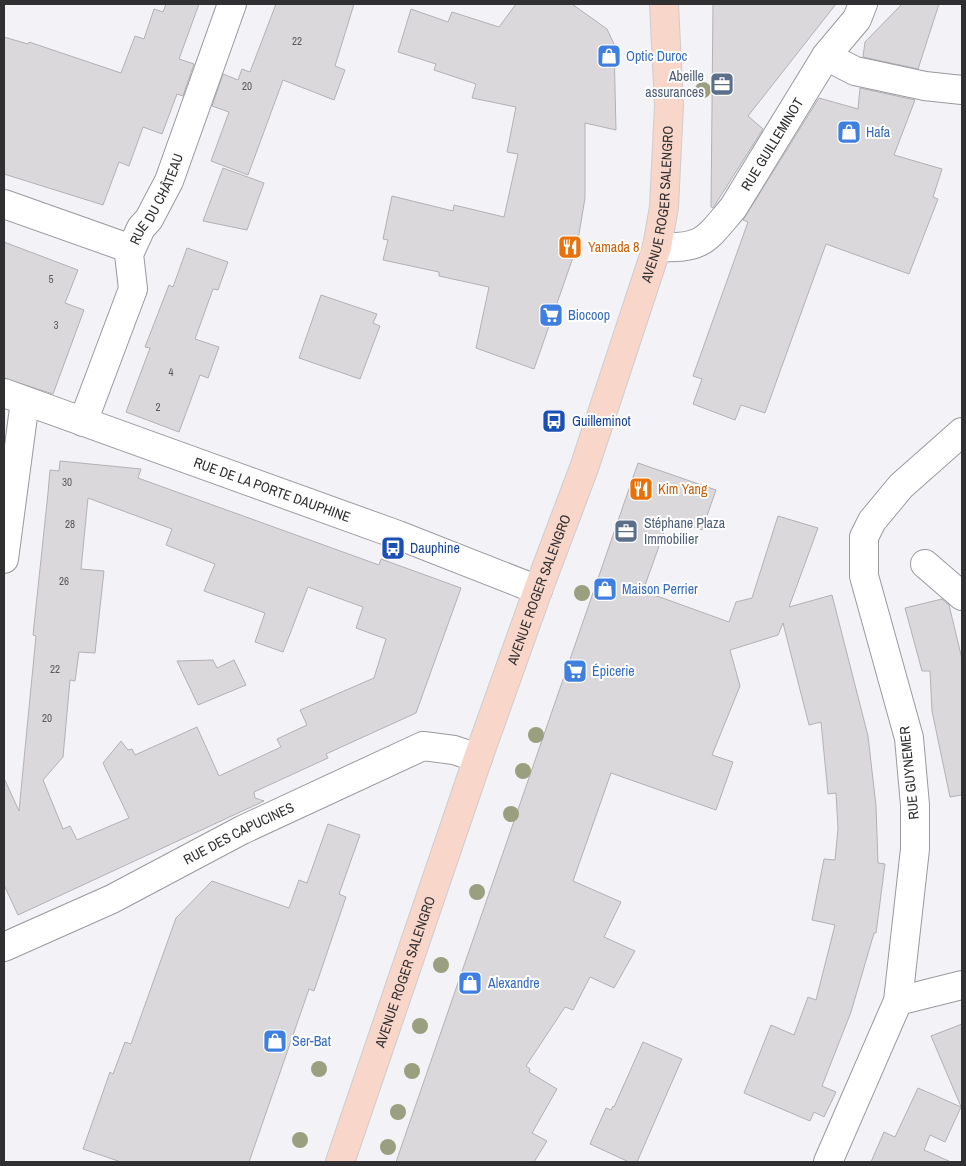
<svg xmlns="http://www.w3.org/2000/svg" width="966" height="1166" font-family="'Archivo Narrow',sans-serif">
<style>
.building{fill:#dad8db;stroke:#b4b1b5;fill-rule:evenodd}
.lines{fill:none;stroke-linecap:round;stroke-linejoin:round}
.minor-casing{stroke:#999a9e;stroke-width:30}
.major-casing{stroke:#cdcdce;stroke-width:30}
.minor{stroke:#fff;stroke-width:28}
.major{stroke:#f8d6c9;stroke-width:28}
.tree{fill:#999f7f}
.labels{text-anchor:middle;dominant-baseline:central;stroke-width:4;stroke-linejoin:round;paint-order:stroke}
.number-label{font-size:11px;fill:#5a5a5c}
.shop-label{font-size:14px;fill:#366cbe;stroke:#fff;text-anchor:start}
.service-label{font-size:14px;fill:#4e5e75;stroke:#fff;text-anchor:end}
.street-label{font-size:14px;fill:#303032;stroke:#fff}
.food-label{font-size:14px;fill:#c56008;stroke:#fff;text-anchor:start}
.transit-label{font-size:14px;fill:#164399;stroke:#fff;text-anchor:start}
</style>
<rect width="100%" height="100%" fill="#f2f2f7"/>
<g class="building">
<polygon points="166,4 199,4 179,59 194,64 183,96 177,94 162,134 143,127 129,166 119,162 103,205 4,174 4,37 28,44 29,42 121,73 135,36 144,39 154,9 163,12"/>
<polygon points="276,4 354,4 335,66 345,70 334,100 283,80 248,175 211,161 229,112 212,106 223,74 238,80 242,69 250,72"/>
<polygon points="516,4 572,4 607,29 614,44 616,130 585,123 585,198 577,246 534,369 476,348 489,287 439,276 439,272 383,260 388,240 383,239 392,196 453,211 454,205 504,217 518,154 507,152 516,107 472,98 476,84 434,70 436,64 398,52 411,9 448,22 452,12 499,27"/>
<polygon points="713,4 836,4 748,116 763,129 713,208 711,207"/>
<polygon points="902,4 939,4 918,69 863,57 865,42"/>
<polygon points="860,88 915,100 894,155 942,169 933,197 938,199 909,274 826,244 765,413 741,405 735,420 693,404 702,379 693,376 748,222 743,220 819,98 858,109"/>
<polygon points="223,168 264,183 247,230 203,221"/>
<polygon points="4,242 78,270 65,303 84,310 53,394 4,378"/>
<polygon points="187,248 228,262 218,290 213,289 195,339 219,347 208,378 200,375 179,432 126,412 150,348 145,347 169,285 173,287"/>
<polygon points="321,295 377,314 373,323 380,326 360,379 299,358"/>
<path d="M60,461L141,469L138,478L379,565L381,559L461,588L416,713L326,754L328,758L254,792L255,798L264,801L18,915L4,885V778L19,811L36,636L33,635L48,493L50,470L59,471ZM88,498L172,529L166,545L215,564L204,591L265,613L255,642L283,652L308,587L363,607L356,628L386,639L374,678L300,710L307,725L277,739L281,747L219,776L197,727L135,755L132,749L128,750L121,741L103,763L129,818L77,840L70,826L63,829L43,780L63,757L70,680L75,681L79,652L95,653L104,571L81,569Z"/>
<polygon points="638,463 716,490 702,530 669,518 643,591 729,622 736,602 752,598 778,516 818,528 789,607 832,595 868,736 876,806 878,863 885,864 876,933 874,933 851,1012 822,1086 836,1092 824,1117 814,1112 810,1121 744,1093 771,1025 794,1035 808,997 816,1000 835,925 812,920 824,859 835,860 838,828 836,793 828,794 821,722 809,725 783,623 778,635 730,650 740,686 712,755 733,762 716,810 611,773 573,881 621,902 604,937 635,951 614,988 590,977 573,1010 565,1007 526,1066 530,1069 529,1072 557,1089 532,1133 547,1141 534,1162 396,1162"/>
<polygon points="942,599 949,605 962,659 962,795 950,797 932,711 930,671 922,671 905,608"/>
<polygon points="213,660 217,668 234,660 246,685 198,705 177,661"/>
<polygon points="328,824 360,835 339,894 346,897 314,991 309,989 249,1162 121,1162 83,1149 110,1072 113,1074 125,1042 131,1044 176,918 212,881 289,908 299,880 307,883"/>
<polygon points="962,1024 962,1109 931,1036"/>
<polygon points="643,1042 682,1059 637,1162 629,1162 590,1144 606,1108 611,1110 613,1106 614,1107"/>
<polygon points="918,1088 961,1107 945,1142 930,1135 924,1150 951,1162 871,1162 884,1132 895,1137"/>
</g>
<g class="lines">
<g class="minor-casing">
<g id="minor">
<polyline points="826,56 855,71 925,86 962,90"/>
<polyline points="4,204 131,249"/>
<path id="s1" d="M657,247C703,249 705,241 733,208L826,56L857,19L863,4"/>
<path id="s2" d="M4,393L398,535L538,590"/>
<path id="s3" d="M83,422L133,289L129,254L141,228L149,219L169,181L232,4"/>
<polyline points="4,559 25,401"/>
<polyline points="925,564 962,596"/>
<path id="s4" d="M4,947L112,899L242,830L423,746L454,750L478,758"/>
<polyline points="898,1001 962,985"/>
<polyline points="828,1162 898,1001 915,849 915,805 909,738 864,576 864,537 872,521 901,486 962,432"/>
</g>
</g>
<g class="major-casing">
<g id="major">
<path id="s5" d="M340,1162L478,758L538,590L584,468L657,247L664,207L669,105L664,4"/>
</g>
</g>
<use href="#minor" class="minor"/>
<use href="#major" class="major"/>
</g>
<g class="tree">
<circle cx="703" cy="90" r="8"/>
<circle cx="582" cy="593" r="8"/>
<circle cx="536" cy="735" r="8"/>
<circle cx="523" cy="771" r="8"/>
<circle cx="511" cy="814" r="8"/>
<circle cx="477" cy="892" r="8"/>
<circle cx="441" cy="965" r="8"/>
<circle cx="420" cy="1026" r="8"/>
<circle cx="319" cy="1069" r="8"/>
<circle cx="412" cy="1071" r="8"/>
<circle cx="398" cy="1112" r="8"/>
<circle cx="300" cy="1140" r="8"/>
<circle cx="388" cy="1147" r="8"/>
</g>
<defs>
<g id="shop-square" transform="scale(1.25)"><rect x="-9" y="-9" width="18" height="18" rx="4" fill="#3f7fe0" stroke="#fff"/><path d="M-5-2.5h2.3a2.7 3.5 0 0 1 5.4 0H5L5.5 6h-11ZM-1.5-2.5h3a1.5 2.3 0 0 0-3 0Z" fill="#fff"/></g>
<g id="office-square" transform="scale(1.25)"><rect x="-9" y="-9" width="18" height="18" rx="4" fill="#5c6f8a" stroke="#fff"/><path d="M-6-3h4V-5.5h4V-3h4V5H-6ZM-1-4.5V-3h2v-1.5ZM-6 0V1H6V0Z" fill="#fff"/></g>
<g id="restaurant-square" transform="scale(1.25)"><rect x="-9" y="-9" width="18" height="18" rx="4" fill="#e8710a" stroke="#fff"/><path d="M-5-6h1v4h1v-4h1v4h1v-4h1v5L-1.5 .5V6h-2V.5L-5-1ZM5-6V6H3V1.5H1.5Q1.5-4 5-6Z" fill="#fff"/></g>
<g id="supermarket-square" transform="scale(1.25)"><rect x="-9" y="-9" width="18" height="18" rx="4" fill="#3f7fe0" stroke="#fff"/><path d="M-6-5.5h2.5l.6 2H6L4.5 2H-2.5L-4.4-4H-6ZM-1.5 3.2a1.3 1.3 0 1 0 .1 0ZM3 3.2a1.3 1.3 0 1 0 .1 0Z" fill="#fff"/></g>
<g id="bus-square" transform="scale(1.25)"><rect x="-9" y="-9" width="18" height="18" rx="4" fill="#1a4fb4" stroke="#fff"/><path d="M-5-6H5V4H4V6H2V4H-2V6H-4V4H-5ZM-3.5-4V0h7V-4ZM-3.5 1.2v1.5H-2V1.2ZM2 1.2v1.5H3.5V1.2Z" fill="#fff"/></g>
</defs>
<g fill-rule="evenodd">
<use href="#shop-square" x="609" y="56"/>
<use href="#office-square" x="722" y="84"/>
<use href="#shop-square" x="849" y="132"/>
<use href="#restaurant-square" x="570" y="247"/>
<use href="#supermarket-square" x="551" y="315"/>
<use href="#bus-square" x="554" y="421"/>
<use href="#restaurant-square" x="641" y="489"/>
<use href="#office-square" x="626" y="531"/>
<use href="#bus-square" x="393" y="548"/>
<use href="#shop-square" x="605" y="589"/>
<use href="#supermarket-square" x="575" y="671"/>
<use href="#shop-square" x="470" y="983"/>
<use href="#shop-square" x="275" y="1041"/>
</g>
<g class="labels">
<g class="number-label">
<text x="297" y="41">22</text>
<text x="247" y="86">20</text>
<text x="51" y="279">5</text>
<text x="56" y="325">3</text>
<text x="171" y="372">4</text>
<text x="158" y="407">2</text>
<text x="67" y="482">30</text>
<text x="70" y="524">28</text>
<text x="64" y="581">26</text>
<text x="55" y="669">22</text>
<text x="47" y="718">20</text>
</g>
<g class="shop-label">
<text x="626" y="56">Optic Duroc</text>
<text x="866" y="132">Hafa</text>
<text x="568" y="315">Biocoop</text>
<text x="622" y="589">Maison Perrier</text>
<text x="592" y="671">Épicerie</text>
<text x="488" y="983">Alexandre</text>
<text x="292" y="1041">Ser-Bat</text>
</g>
<g class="service-label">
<text x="704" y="76">Abeille<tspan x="704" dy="16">assurances</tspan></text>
<text x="644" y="523" text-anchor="start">Stéphane Plaza<tspan x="644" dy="16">Immobilier</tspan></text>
</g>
<g class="street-label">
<text stroke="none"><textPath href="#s1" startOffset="166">RUE GUILLEMINOT</textPath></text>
<text stroke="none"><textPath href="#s3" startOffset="239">RUE DU CHÂTEAU</textPath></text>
<text stroke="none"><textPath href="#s5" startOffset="1011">AVENUE ROGER SALENGRO</textPath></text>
<text stroke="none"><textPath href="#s2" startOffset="285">RUE DE LA PORTE DAUPHINE</textPath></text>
<text stroke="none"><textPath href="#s5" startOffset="606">AVENUE ROGER SALENGRO</textPath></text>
<text transform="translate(909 773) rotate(-96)">RUE GUYNEMER</text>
<text stroke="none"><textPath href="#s4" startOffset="261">RUE DES CAPUCINES</textPath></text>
<text stroke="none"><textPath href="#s5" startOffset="201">AVENUE ROGER SALENGRO</textPath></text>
</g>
<g class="food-label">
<text x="588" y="247">Yamada 8</text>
<text x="658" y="489">Kim Yang</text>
</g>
<g class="transit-label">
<text x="572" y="421">Guilleminot</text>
<text x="410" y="548">Dauphine</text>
</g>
</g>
<rect width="966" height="1166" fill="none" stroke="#303032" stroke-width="10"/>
</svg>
